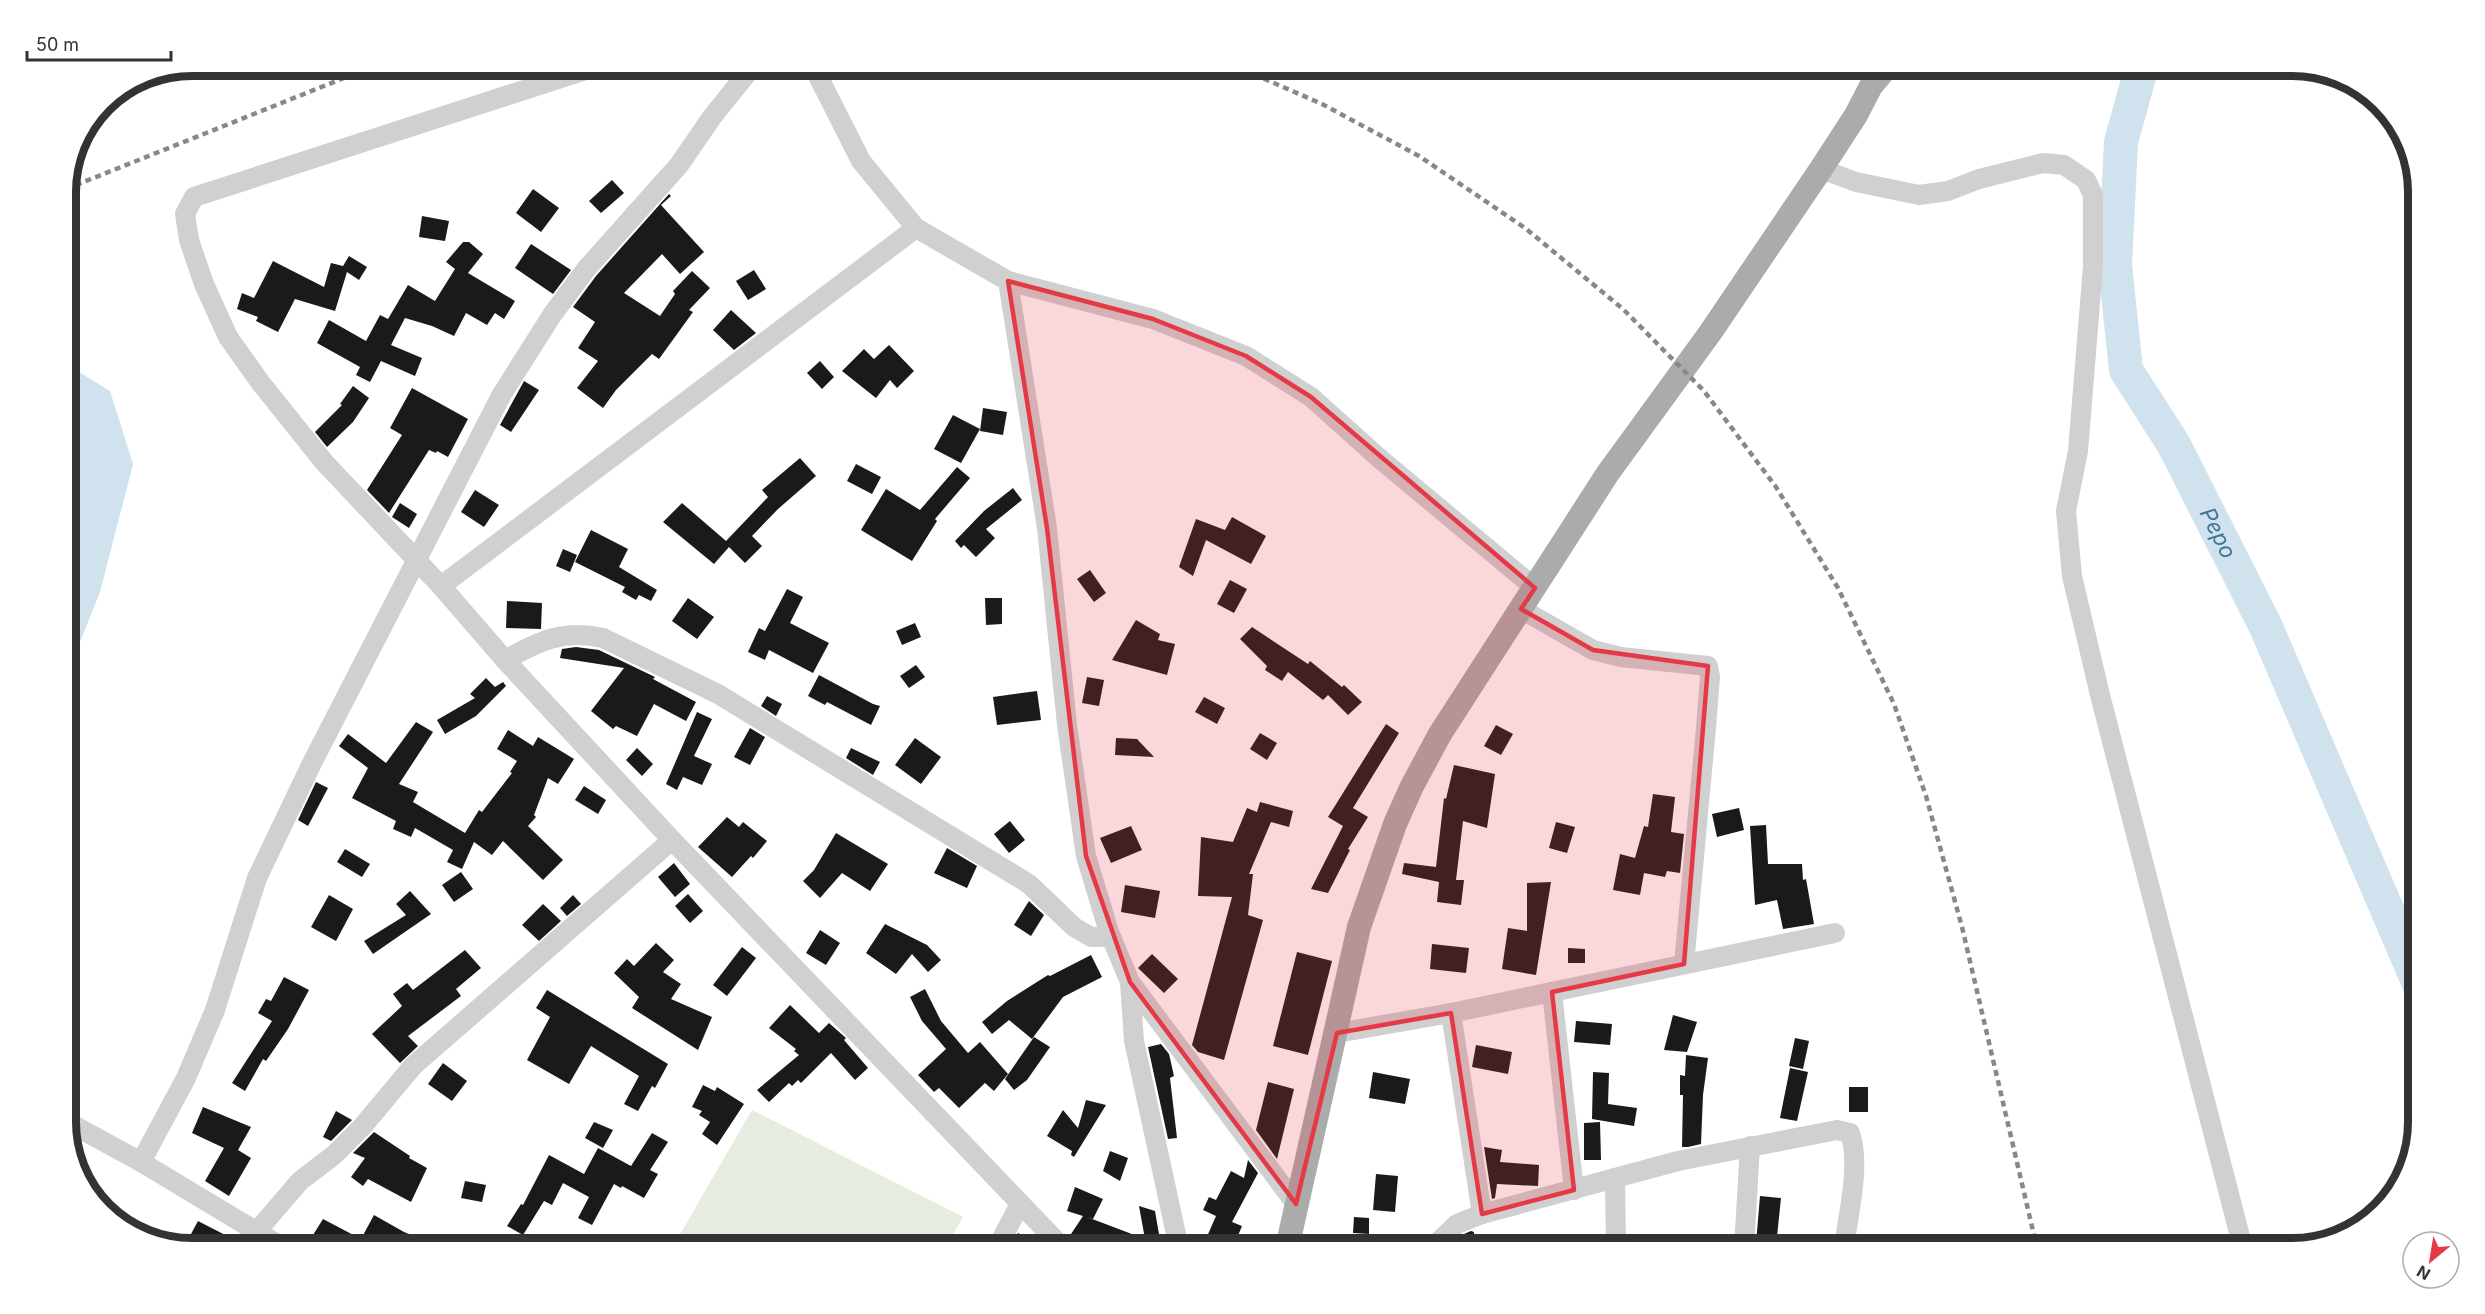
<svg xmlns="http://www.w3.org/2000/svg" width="2485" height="1314" font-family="Inter,sans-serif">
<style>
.green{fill:#e6ecdf}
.water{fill:#cfe2ee}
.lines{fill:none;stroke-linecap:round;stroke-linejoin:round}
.river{stroke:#cfe2ee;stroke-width:34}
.building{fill:#1a1a1a}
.minor{stroke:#d0d0d0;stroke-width:20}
.major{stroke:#ababab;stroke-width:24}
.rail{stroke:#888;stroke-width:4.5;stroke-dasharray:6 4.5;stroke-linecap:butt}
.marked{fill:#e63946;fill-opacity:0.2;stroke:#e63946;stroke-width:4.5;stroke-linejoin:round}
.labels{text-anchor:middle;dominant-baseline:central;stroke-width:6;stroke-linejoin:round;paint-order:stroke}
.water-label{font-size:22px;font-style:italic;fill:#3f7597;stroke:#fff}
.rim{fill:none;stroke:#333;stroke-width:8}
</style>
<rect width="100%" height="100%" fill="#fff"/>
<polygon class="green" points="752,1110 963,1217 945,1248 672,1248"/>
<polygon class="water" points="66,364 110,391 133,464 100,592 66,677"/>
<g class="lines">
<path class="river" id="s1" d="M2142,66L2121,142L2115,265L2126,370L2174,445L2266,627L2419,984"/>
</g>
<g class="building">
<polygon points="612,180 624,193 601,213 589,201"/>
<polygon points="533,189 559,208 541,232 516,213"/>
<polygon points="669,194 671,196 661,205 704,252 680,274 662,254 624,293 660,316 675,294 673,291 692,271 710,288 689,310 693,312 659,359 652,354 616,390 603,408 577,388 598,361 578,348 595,322 573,307 596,276"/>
<polygon points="422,216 449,221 445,241 419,237"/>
<polygon points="463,242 469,242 483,254 468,273 515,301 504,319 495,313 487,325 466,313 454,336 432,326 405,318 391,345 422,358 415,376 381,361 370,382 356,375 360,367 317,343 329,320 366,341 380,315 388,319 408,285 435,301 455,269 446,262"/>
<polygon points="531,244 571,270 553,294 515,268"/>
<polygon points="349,256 367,267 359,280 347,272 335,311 295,299 278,332 256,321 258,317 237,309 242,293 254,298 273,261 324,287 331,263 343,266"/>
<polygon points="754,270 766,289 748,300 736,281"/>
<polygon points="731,310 756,333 734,350 713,330"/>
<polygon points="889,345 914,371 897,388 890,380 876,398 842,371 864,349 874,359"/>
<polygon points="820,361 834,377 822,389 807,373"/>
<polygon points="524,381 539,390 511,432 500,425"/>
<polygon points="353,386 369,398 353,422 327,447 315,432 342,405 340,404"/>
<polygon points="412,388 468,419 448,457 437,451 436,453 429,450 389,513 367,490 402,435 390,428"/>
<polygon points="983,408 1007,412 1003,435 980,431"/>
<polygon points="953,415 980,429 961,463 934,449"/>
<polygon points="800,458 816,476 778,509 752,536 762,546 745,563 729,547 714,564 663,522 682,503 726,541 768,497 762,490"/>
<polygon points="856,464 881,477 872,494 847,481"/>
<polygon points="957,467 970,478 935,519 937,521 912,561 861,530 886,489 920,510"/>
<polygon points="1013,488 1022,500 986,529 995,538 976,557 964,545 961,548 955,541 984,511"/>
<polygon points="475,490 499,505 484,527 461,512"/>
<polygon points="400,503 417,514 409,528 392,517"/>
<polygon points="1232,517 1266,536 1251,564 1206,540 1193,576 1179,567 1196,519 1225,530"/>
<polygon points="591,530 628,549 619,567 657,590 651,601 639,595 636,600 622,592 625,587 575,562"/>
<polygon points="563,549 577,555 570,572 556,566"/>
<polygon points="1090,570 1106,593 1094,602 1077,579"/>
<polygon points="1230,580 1247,589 1234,613 1217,604"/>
<polygon points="787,589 803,597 790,623 829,643 813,673 769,650 765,660 748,652 759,628 765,631"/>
<polygon points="688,598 714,617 697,639 672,621"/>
<polygon points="985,598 1002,598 1002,624 986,625"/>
<polygon points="507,601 542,603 541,629 506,628"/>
<polygon points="1136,620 1160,634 1158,640 1175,644 1167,675 1112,660"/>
<polygon points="915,623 921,637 902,645 896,631"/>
<polygon points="1252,627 1308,664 1310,661 1342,687 1344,685 1362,702 1348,715 1328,695 1323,700 1288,672 1282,681 1265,670 1267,666 1240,639"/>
<polygon points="576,647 599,650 655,677 653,679 696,702 686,721 654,704 637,736 616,726 613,729 591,711 624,668 560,658 562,649"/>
<polygon points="916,665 925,677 909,688 900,676"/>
<polygon points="819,675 873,704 880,706 871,725 827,702 825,705 808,696"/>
<polygon points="1087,677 1104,680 1099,706 1082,703"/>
<polygon points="486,678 495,687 503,682 506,686 476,716 445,734 437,720 475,698 470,694"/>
<polygon points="1037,691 1041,720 997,725 993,697"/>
<polygon points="767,696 782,704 776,716 761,706"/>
<polygon points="1204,697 1225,708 1217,724 1195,712"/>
<polygon points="697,712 712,719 694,756 712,764 702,785 683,777 677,790 666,784"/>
<polygon points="416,722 433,732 399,784 418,792 413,802 465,833 479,810 482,812 512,773 510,772 517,761 497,749 508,730 533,746 538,737 574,759 558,784 548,778 534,815 536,817 528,826 563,860 543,880 503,841 492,855 474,842 462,869 447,862 453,850 415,828 411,837 393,829 396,821 352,798 368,768 339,746 348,734 386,763"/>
<polygon points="1386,724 1399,733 1353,808 1368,817 1348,849 1350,850 1328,893 1311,889 1343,826 1328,817"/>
<polygon points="1496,725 1513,734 1501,755 1484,746"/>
<polygon points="750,728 765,737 750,765 734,757"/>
<polygon points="1260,733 1277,743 1267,760 1250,749"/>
<polygon points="915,738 941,757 921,784 895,765"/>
<polygon points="1116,738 1137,739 1154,757 1115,755"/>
<polygon points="637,748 653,764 642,776 626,760"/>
<polygon points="851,748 880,762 873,775 846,758"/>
<polygon points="1454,765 1495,774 1487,828 1463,821 1456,880 1464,880 1461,905 1437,902 1439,882 1402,874 1404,863 1436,867 1444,798 1446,799"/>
<polygon points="316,782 328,788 308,826 298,820"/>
<polygon points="584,786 606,800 598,814 575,800"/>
<polygon points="1653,794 1675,797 1671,832 1684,834 1680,873 1667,871 1665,877 1644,873 1640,895 1613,890 1620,854 1635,858 1644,826 1648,827"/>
<polygon points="1260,802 1293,811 1289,827 1271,822 1249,874 1253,874 1248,915 1263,920 1224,1060 1198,1052 1192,1045 1232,897 1198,896 1201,837 1233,842 1247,808 1257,812"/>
<polygon points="1739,808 1744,830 1717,837 1712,814"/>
<polygon points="727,817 739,827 743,822 767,841 753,858 751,856 732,877 698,847"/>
<polygon points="1010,821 1025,840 1009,853 994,834"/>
<polygon points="1556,822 1575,827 1567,853 1549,848"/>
<polygon points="1766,825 1768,864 1802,864 1803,880 1806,879 1814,924 1783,929 1777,900 1755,905 1750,826"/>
<polygon points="1131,826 1142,850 1111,863 1100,838"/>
<polygon points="836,833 888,864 870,891 842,873 820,898 803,881 814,870"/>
<polygon points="947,848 977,866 967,888 934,873"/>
<polygon points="345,849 370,864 362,877 337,862"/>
<polygon points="674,863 690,884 675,897 658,877"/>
<polygon points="461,872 473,889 454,902 442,885"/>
<polygon points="1551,882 1536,975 1502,969 1508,928 1527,931 1527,883"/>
<polygon points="1125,885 1160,891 1155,918 1121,912"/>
<polygon points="410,891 431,914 373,954 364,941 406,915 396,904"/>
<polygon points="688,894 703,911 690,923 675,906"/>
<polygon points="329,895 353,909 336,941 311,927"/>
<polygon points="573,895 581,904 567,916 560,908"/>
<polygon points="1029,901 1044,915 1031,936 1014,925"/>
<polygon points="543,904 561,921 539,941 522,925"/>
<polygon points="885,924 927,945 941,960 928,972 912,954 896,974 866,953"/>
<polygon points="820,930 840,943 826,965 806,953"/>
<polygon points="656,943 674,960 663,972 681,984 671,999 712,1017 698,1050 632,1008 639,997 614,973 627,959 634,966"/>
<polygon points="1432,944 1469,948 1466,973 1430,969"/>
<polygon points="742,947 756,958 727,996 713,985"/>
<polygon points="1568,948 1585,949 1585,963 1568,963"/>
<polygon points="465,950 481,968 456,989 461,996 408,1036 418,1046 400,1063 372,1034 402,1006 393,994 407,983 413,990"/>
<polygon points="1297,952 1332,961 1308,1055 1273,1046"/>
<polygon points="1152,954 1178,979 1164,993 1138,968"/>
<polygon points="1091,955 1102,977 1063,997 1032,1039 1009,1020 992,1034 982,1022 1007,1001 1048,975 1050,976"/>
<polygon points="284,977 309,990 288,1029 266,1061 263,1059 245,1091 232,1083 272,1021 258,1013 266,999 271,1001"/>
<polygon points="925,989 941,1021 968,1053 980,1042 1008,1074 994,1091 985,1083 959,1108 939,1088 934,1092 918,1075 946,1049 922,1021 910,997"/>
<polygon points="547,990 668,1064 655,1088 652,1086 638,1111 624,1104 639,1076 591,1046 569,1084 527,1060 550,1017 536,1008"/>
<polygon points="790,1005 819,1033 829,1023 846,1038 844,1040 868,1068 855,1080 831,1053 801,1083 798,1080 792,1086 789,1083 769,1102 757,1090 799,1055 794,1051 796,1049 769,1028"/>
<polygon points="1673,1015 1697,1022 1687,1052 1664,1050"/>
<polygon points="1576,1021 1612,1024 1610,1045 1574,1042"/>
<polygon points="1034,1037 1050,1047 1027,1080 1014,1090 1005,1079"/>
<polygon points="1795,1038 1809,1041 1803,1069 1789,1066"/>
<polygon points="1161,1044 1169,1054 1174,1076 1170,1078 1177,1138 1168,1139 1148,1047"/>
<polygon points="1476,1045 1512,1052 1508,1074 1472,1067"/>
<polygon points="1686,1055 1708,1058 1703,1095 1701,1144 1688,1147 1682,1147 1683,1095 1680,1095 1680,1075 1685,1076"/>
<polygon points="443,1063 467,1081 452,1101 428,1084"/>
<polygon points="1790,1068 1808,1072 1797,1121 1780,1118"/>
<polygon points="1373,1072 1410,1079 1405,1104 1369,1098"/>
<polygon points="1593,1072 1609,1073 1608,1104 1637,1108 1634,1126 1592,1119"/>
<polygon points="1268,1082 1294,1089 1277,1159 1256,1130"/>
<polygon points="703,1085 715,1091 717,1087 744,1104 717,1145 702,1134 710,1122 699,1115 702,1111 692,1107"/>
<rect x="1849" y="1087" width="19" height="25"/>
<polygon points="1086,1100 1106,1105 1074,1157 1071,1155 1072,1151 1047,1136 1063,1110 1078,1128"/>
<polygon points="203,1107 251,1127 238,1150 251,1158 229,1196 205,1181 224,1148 192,1133"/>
<polygon points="336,1111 352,1120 331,1141 323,1137"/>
<polygon points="594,1122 613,1130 603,1148 585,1138"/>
<polygon points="1600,1122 1601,1160 1584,1160 1584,1123"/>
<polygon points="374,1132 410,1156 409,1158 427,1168 411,1202 368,1179 363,1186 351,1177 365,1158 353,1153"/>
<polygon points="652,1133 668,1142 650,1170 658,1174 644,1198 622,1186 621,1188 614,1184 592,1225 578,1218 589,1197 563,1183 552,1205 544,1201 523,1235 507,1226 521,1204 523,1205 549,1155 584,1174 598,1148 631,1166"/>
<polygon points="1484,1147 1502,1150 1500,1162 1539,1165 1538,1186 1497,1184 1495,1198 1492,1199"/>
<polygon points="1110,1151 1128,1158 1120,1181 1103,1171"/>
<polygon points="1248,1160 1258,1173 1232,1222 1242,1226 1233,1248 1202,1248 1216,1216 1203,1210 1209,1197 1216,1200 1231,1171 1244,1178"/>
<polygon points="1376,1174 1398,1176 1395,1212 1373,1210"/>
<polygon points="465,1181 486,1185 482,1202 461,1198"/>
<polygon points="1075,1187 1103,1199 1093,1219 1087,1217 1145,1239 1139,1206 1155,1211 1161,1246 1164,1248 1075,1248 1069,1237 1083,1216 1067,1211"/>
<polygon points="1760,1196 1781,1198 1776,1246 1756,1244"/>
<polygon points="374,1215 404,1232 444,1248 334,1248 313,1235 323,1219 361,1239"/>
<polygon points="1354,1217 1369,1218 1369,1234 1353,1233"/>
<polygon points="198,1221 231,1238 225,1248 218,1248 191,1234"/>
<polygon points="1471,1231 1474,1232 1472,1248 1449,1248 1464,1234"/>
<polygon points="1018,1233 1045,1248 1011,1248"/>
</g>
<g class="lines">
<g class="minor">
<polyline points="598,66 194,197 185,214 189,240 204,284 228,337 260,382 324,462 441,586 505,660 672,840 1063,1248"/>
<polyline points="813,66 861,161 916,228 1008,281 1153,319 1246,356 1311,397 1379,458 1535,588"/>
<polyline points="1821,169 1856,182 1919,195 1948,191 1979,179 2043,163 2064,165 2086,180 2093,195 2093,266 2078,451 2066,511 2072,576 2100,695 2243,1248"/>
<polyline points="1008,281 1047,528 1067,725 1086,856 1109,932 1130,982 1296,1204"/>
<polyline points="441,586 916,228"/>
<polyline points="1521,609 1593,650 1621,657 1708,666 1710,677 1706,728 1684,964"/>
<path d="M505,660C539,641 563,629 603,638L718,694L1029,884L1074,927L1091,937H1111"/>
<polyline points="1130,983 1134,1041 1179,1248"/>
<polyline points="1552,992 1574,1190"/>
<polyline points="1451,1013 1482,1214"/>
<polyline points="1337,1033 1451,1013 1835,933"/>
<polyline points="66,1121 141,1162 284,1248"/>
<polyline points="141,1162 186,1078 215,1010 257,878 313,761 502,394 552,315 587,268 679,165 712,117 753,66"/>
<polyline points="1615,1178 1616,1248"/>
<polyline points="257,1231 300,1181 334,1155 362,1127 413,1066 672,840"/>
<polyline points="1288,1243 1312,1248"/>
<polyline points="997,1248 1020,1204"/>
<path d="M1432,1248L1457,1224L1482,1214L1678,1161L1837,1130L1850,1133C1861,1165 1848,1214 1844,1248"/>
<polyline points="1744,1248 1750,1146"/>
</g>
<polyline class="major" points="1287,1248 1359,927 1395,824 1412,786 1440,734 1608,473 1710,333 1821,169 1856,115 1871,86 1888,66"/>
<g class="rail">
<polyline points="1235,66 1322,104 1419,156 1525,228 1623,309 1704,391 1776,487 1838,588 1894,704 1926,796 1962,927 2037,1248"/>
<polyline points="66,189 374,66"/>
</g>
</g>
<path class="marked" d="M1008,281L1153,319L1246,356L1311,397L1535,588L1521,609L1593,650L1708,666L1684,964L1552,992L1574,1190L1482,1214L1451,1013L1337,1033L1296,1204L1130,982L1086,856L1047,528Z"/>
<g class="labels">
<g class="water-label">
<text stroke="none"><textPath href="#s1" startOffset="495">Pepo</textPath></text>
</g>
</g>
<path d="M0 0H2485V1314H0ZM192 76H2292A116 116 0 0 1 2408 192V1122A116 116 0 0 1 2292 1238H192A116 116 0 0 1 76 1122V192A116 116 0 0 1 192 76Z" fill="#fff" fill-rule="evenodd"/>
<path class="rim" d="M192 76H2292A116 116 0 0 1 2408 192V1122A116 116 0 0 1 2292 1238H192A116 116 0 0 1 76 1122V192A116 116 0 0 1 192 76Z"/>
<g transform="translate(2431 1260) rotate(210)"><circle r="28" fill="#ffffff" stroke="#adadad" stroke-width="1.5"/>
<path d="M0-4.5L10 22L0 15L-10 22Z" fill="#e63946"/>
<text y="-9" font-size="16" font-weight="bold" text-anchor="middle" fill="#333333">N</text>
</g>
<path d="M27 51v9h144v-9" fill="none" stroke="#333333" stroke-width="3"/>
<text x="36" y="51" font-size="18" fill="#333333" stroke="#ffffff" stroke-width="4.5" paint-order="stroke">50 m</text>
</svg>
